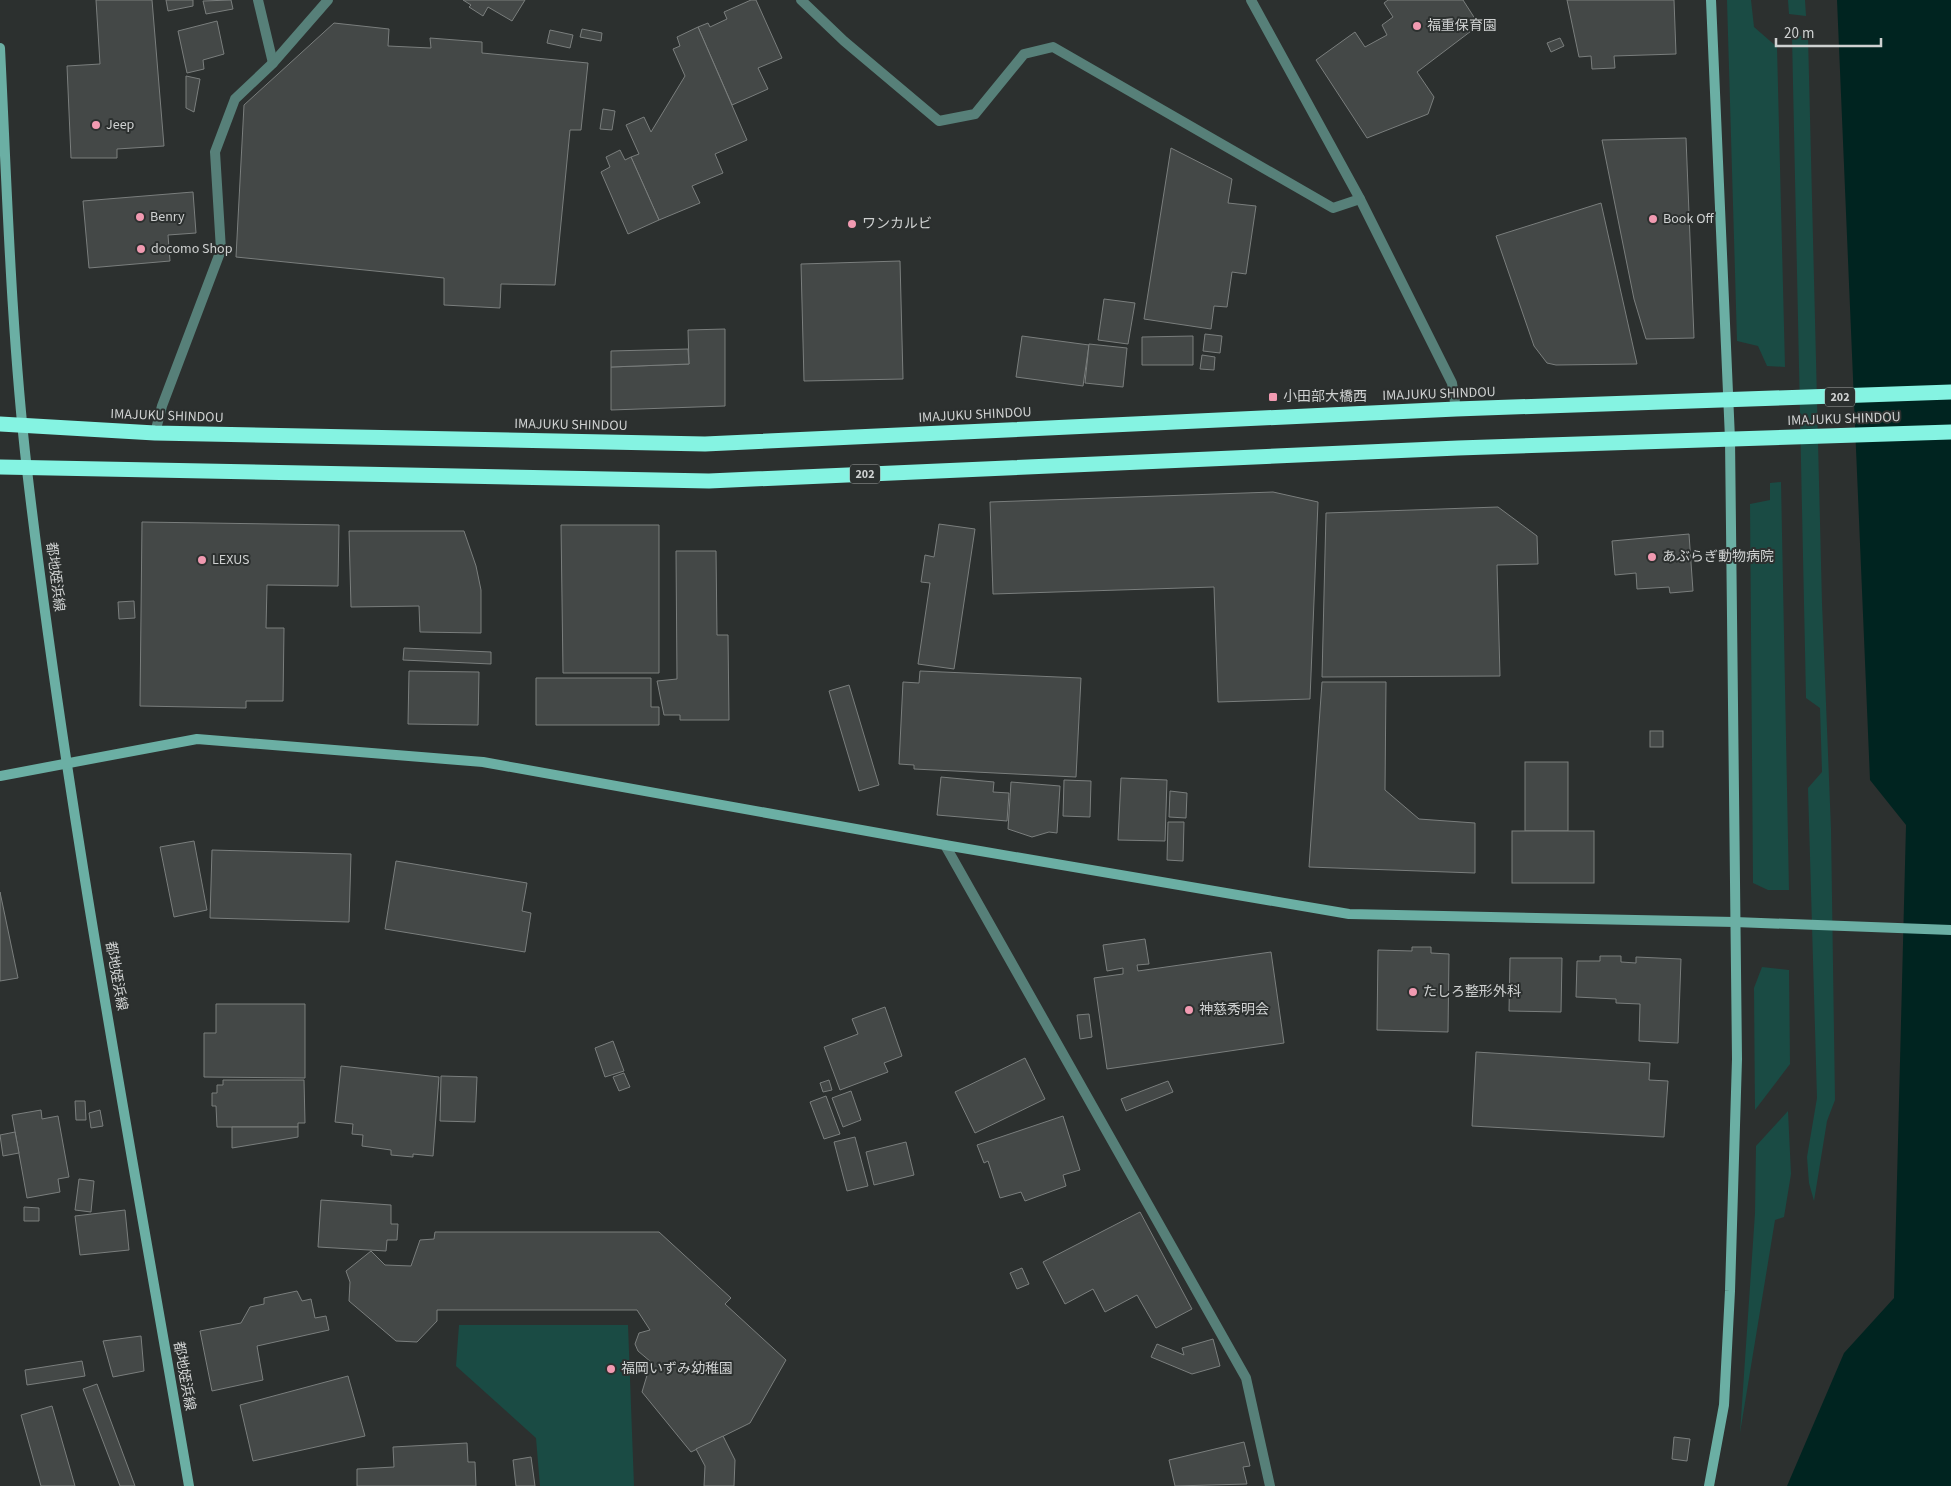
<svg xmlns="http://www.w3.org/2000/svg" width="1951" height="1486" font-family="'Source Sans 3','Noto Sans JP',sans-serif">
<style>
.green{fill:#1a4b44}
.water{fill:#002420}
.building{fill:#444847;stroke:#7a7e7d}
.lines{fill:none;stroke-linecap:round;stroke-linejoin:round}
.street{stroke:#578079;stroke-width:10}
.secondary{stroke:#6bafa4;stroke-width:10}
.highway{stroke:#85f3e2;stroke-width:15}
.poi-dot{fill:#f19ab1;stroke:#2c302f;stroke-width:2}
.labels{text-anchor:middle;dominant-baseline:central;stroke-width:4;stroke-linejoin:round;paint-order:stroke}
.shield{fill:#2c302f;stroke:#9ea1a0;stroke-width:1}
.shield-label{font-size:12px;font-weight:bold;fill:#cfd1d1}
.poi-label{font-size:14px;fill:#cfd1d1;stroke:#2c302f;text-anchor:start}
.street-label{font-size:14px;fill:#cfd1d1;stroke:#2c302f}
</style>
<rect width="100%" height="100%" fill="#2c302f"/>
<g class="green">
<polygon points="1727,0 1751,0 1754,27 1777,47 1785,367 1767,366 1758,346 1737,341"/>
<polygon points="1788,0 1805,0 1806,16 1789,14"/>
<polygon points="1792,36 1808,36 1822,603 1831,829 1835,1100 1827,1121 1814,1201 1809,1183 1807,1157 1817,1098 1808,788 1822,772 1820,708 1806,698"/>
<polygon points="1781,482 1789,890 1768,890 1753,883 1750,504 1770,500 1770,483"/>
<polygon points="1762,967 1789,970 1790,1064 1755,1110 1754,988"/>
<polygon points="1788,1111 1791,1174 1784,1217 1775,1220 1740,1433 1755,1213 1756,1146"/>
<polygon points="459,1325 628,1325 634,1486 540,1486 536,1438 456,1366"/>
</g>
<polygon class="water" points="1837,0 1951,0 1951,1486 1787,1486 1844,1353 1894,1298 1906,825 1870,780"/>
<g class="building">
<polygon points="96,0 152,0 164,146 117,149 117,158 71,158 67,66 100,64"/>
<polygon points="166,0 193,0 193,6 168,11"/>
<polygon points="231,0 233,9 206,14 203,1"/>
<polygon points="463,0 525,0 512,21 488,7 483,16 469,7 471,5"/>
<polygon points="751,0 756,0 782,58 758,68 768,89 732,105 698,27 708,23 710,27 727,19 724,12"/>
<polygon points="1388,0 1463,0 1479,25 1417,72 1434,97 1428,114 1367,138 1316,60 1355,32 1365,47 1387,35 1382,25 1393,17 1384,3"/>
<polygon points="1567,0 1674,0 1676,54 1614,56 1615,68 1592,69 1591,56 1579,57"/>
<polygon points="217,21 224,54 203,60 204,69 187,73 178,31"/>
<polygon points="334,23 389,29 388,46 431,48 430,38 482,42 482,53 588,63 581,130 570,130 555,285 501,284 500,308 444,305 444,278 236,257 244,105"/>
<polygon points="698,27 747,140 715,154 723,173 692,186 700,203 659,220 631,157 639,154 626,125 644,117 651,132 685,76 673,49 680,46 677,37"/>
<polygon points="582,29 602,33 601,41 580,37"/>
<polygon points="550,30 573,35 570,48 547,43"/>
<polygon points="1560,38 1564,46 1551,52 1547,43"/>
<polygon points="186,76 200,79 194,112 186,108"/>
<polygon points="603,109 615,111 612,130 600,129"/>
<polygon points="1686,138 1694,338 1646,339 1634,299 1602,140"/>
<polygon points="1171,148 1232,179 1228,203 1256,206 1246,274 1232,272 1227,307 1214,306 1211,329 1144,319"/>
<polygon points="620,150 625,160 631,157 659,220 628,234 601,172 610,167 606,157"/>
<polygon points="193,192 196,233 168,235 170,261 89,268 83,201"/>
<polygon points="1601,203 1637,364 1556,365 1547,363 1534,346 1496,236"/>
<polygon points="900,261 903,379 804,381 801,264"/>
<polygon points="1104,299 1135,303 1128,344 1098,340"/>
<polygon points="725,329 725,406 611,410 611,367 689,364 688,330"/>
<polygon points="1205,334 1222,336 1220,353 1203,351"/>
<polygon points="1022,336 1089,345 1083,386 1016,377"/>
<polygon points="1193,336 1193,365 1142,365 1142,337"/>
<polygon points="1089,344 1127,348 1123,387 1085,383"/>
<polygon points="688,349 689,364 611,367 611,351"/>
<polygon points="1202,355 1215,357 1214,370 1200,369"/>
<polygon points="1273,492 1318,502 1310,699 1218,702 1214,587 993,594 990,502"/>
<polygon points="1498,507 1537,536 1538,564 1497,565 1500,676 1322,677 1326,513"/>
<polygon points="142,522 339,525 338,586 267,585 266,628 284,628 283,701 246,701 246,708 140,706"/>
<polygon points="939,524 975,529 954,669 918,664 930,583 921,582 925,555 934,557"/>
<polygon points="561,525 659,525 659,673 563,673"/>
<polygon points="349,531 464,531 476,566 481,590 481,633 420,632 419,606 351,607"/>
<polygon points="1689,534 1693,591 1670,593 1669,587 1637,589 1636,573 1615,575 1612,541"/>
<polygon points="676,551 716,551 717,635 728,635 729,720 680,720 680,715 664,715 657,681 677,679"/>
<polygon points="134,601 135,618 119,619 118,602"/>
<polygon points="404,648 491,652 491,664 403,660"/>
<polygon points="409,671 479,672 478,725 408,724"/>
<polygon points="920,671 1081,678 1076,777 914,769 914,765 899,764 903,682 919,683"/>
<polygon points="536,678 651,678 651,707 659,707 659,725 536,725"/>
<polygon points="1322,682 1386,682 1385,790 1419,819 1475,823 1475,873 1309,867"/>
<polygon points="849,685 879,785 859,791 829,691"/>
<rect x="1650" y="731" width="13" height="16"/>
<rect x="1525" y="762" width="43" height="69"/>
<polygon points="941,777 994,782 993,792 1009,793 1007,821 937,815"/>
<polygon points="1121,778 1167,780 1165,841 1118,840"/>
<polygon points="1064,780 1091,781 1090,817 1063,816"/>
<polygon points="1011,782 1060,786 1057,833 1049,832 1032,837 1008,829"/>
<polygon points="1170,791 1187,793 1186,818 1169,817"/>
<polygon points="1168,822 1184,822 1183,861 1167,860"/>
<rect x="1512" y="831" width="82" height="52"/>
<polygon points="194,841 207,910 174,917 160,847"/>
<polygon points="212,850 351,854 349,922 210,918"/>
<polygon points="396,861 527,883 522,911 531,913 525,952 385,929"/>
<polygon points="0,892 18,978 0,981"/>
<polygon points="1145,939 1149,964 1137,965 1138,971 1271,952 1284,1043 1107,1069 1094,978 1123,974 1123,968 1107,971 1103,945"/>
<polygon points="1412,947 1431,947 1431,953 1449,954 1448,1032 1377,1030 1378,950 1412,951"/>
<polygon points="1600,956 1621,956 1621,962 1636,963 1636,957 1681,959 1678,1043 1639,1041 1640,1004 1616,1003 1616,999 1576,997 1577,961 1600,961"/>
<polygon points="1510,958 1562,958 1561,1012 1509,1011"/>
<polygon points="216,1004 305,1004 305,1078 204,1077 204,1033 216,1033"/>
<polygon points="885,1007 902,1056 884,1063 888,1072 840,1090 824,1047 858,1034 852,1019"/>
<polygon points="1089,1014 1092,1037 1080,1039 1077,1015"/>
<polygon points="613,1041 624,1071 605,1077 595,1048"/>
<polygon points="1476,1052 1650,1063 1649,1080 1668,1081 1664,1137 1472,1126"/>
<polygon points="1025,1058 1045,1099 975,1133 955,1092"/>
<polygon points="341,1066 439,1077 433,1156 413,1154 413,1157 391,1155 391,1150 362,1146 363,1135 352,1134 353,1124 335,1122"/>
<polygon points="624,1073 630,1087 619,1091 613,1077"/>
<polygon points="441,1076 477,1077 475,1122 440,1121"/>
<polygon points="223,1080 304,1080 305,1123 298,1123 298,1127 217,1127 216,1106 212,1106 212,1093 217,1093 217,1085 223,1085"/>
<polygon points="829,1080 832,1090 823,1092 820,1083"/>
<polygon points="1168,1081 1173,1092 1126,1111 1121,1099"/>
<polygon points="851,1091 861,1120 843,1127 832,1098"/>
<polygon points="826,1096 840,1134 824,1139 810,1102"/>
<polygon points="75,1101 85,1101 86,1120 76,1120"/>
<polygon points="41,1110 42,1119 58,1116 69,1177 58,1179 60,1192 27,1198 12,1115"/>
<polygon points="100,1110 103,1126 91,1128 89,1113"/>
<polygon points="1063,1116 1080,1170 1063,1175 1066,1186 1025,1201 1021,1192 1000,1198 988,1161 984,1163 977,1145"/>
<polygon points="232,1127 298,1127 298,1137 232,1148"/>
<polygon points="15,1132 19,1153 3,1156 0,1135"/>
<polygon points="855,1137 868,1186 847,1191 834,1142"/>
<polygon points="906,1142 914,1175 874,1185 866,1152"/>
<polygon points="79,1179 94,1181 91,1212 75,1210"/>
<polygon points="321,1200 391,1205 391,1224 398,1224 397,1240 387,1240 386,1251 318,1247"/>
<polygon points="24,1207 39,1208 39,1221 24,1221"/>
<polygon points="125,1210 129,1250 80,1255 75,1216"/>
<polygon points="1140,1212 1192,1309 1156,1328 1137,1295 1105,1312 1093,1289 1065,1304 1043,1262"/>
<polygon points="435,1232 659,1232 731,1298 725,1304 786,1360 750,1423 691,1452 642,1392 651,1362 638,1351 635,1344 639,1333 650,1330 637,1310 437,1310 437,1321 417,1342 396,1341 349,1301 350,1282 346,1271 371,1251 385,1265 411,1266 420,1240 434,1239"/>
<polygon points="1022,1268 1029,1284 1017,1289 1010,1273"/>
<polygon points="297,1291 302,1301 311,1299 315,1318 326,1316 329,1330 257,1346 263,1380 212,1391 200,1331 241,1323 250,1307 264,1304 264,1298"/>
<polygon points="141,1336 144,1371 113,1377 103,1341"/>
<polygon points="1213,1339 1220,1366 1192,1374 1151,1357 1157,1344 1184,1355 1182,1348"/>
<polygon points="82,1361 85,1376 27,1385 25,1370"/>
<polygon points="348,1376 365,1436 253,1461 240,1405"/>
<polygon points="97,1384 135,1486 120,1486 83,1389"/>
<polygon points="52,1406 75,1486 41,1486 21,1415"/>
<polygon points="723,1436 735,1460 734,1486 704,1486 705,1466 696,1449"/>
<polygon points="1674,1437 1690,1439 1687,1461 1672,1459"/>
<polygon points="1244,1442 1250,1466 1243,1467 1247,1484 1175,1486 1169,1460"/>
<polygon points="467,1443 468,1462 475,1462 476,1486 357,1486 357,1469 394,1467 393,1447"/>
<polygon points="531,1457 535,1486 516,1486 513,1460"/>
</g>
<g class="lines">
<g class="street">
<polyline points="258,0 273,63"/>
<polyline points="801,0 844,41 939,121 975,114 1024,54 1053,47 1333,208 1360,199"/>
<polyline points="1251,0 1360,199 1452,383 1456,409"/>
<polyline points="155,433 162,406 221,250 215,152 235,99 273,63 328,0"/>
<polyline points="945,845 1246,1378 1270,1486"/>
</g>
<g class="secondary">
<path d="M0,48C7,189 11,330 27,470C67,811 131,1148 189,1486"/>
<polyline points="0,776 197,739 483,762 945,845 1349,914 1735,922 1951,930"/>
<polyline points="1709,1486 1724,1405 1730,1291 1737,1059 1730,439 1711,0"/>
</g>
<g class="highway">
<polyline points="0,424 155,433 705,444 1456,409 1951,392"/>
<polyline points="0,467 709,481 1458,448 1951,432"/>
</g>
</g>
<g class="poi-dot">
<circle cx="1417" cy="26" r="5"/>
<circle cx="96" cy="125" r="5"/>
<circle cx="140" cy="217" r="5"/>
<circle cx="1653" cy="219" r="5"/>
<circle cx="852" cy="224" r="5"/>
<circle cx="141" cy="249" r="5"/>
<rect x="1268" y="392" width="10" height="10" rx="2.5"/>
<circle cx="1652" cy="557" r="5"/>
<circle cx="202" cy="560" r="5"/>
<circle cx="1413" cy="992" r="5"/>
<circle cx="1189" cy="1010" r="5"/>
<circle cx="611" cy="1369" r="5"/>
</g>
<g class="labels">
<g class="shield">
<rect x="1825" y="387.5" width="30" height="19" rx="4"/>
<rect x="850" y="464.5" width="30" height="19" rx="4"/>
</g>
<g class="shield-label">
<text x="1840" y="397">202</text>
<text x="865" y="474">202</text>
</g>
<g class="poi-label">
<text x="1427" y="26">福重保育園</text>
<text x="106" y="125">Jeep</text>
<text x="150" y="217">Benry</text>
<text x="1663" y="219">Book Off</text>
<text x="862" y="224">ワンカルビ</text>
<text x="151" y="249">docomo Shop</text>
<text x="1283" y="397">小田部大橋西</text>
<text x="1662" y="557">あぶらぎ動物病院</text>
<text x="212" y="560">LEXUS</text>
<text x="1423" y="992">たしろ整形外科</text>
<text x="1199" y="1010">神慈秀明会</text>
<text x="621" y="1369">福岡いずみ幼稚園</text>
</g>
<g class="street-label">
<text transform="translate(1439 394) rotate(-2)">IMAJUKU SHINDOU</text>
<text transform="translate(975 415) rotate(-3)">IMAJUKU SHINDOU</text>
<text transform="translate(167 416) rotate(2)">IMAJUKU SHINDOU</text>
<text transform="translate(1844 419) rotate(-2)">IMAJUKU SHINDOU</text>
<text transform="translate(571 425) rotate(1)">IMAJUKU SHINDOU</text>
<text transform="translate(55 577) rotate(83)">都地姪浜線</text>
<text transform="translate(116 976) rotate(80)">都地姪浜線</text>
<text transform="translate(184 1376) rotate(80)">都地姪浜線</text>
</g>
</g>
<path d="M1776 38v8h105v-8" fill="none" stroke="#cfd1d1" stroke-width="2.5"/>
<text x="1784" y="38" font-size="15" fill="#cfd1d1" stroke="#2c302f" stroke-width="4" paint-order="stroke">20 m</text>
</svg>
